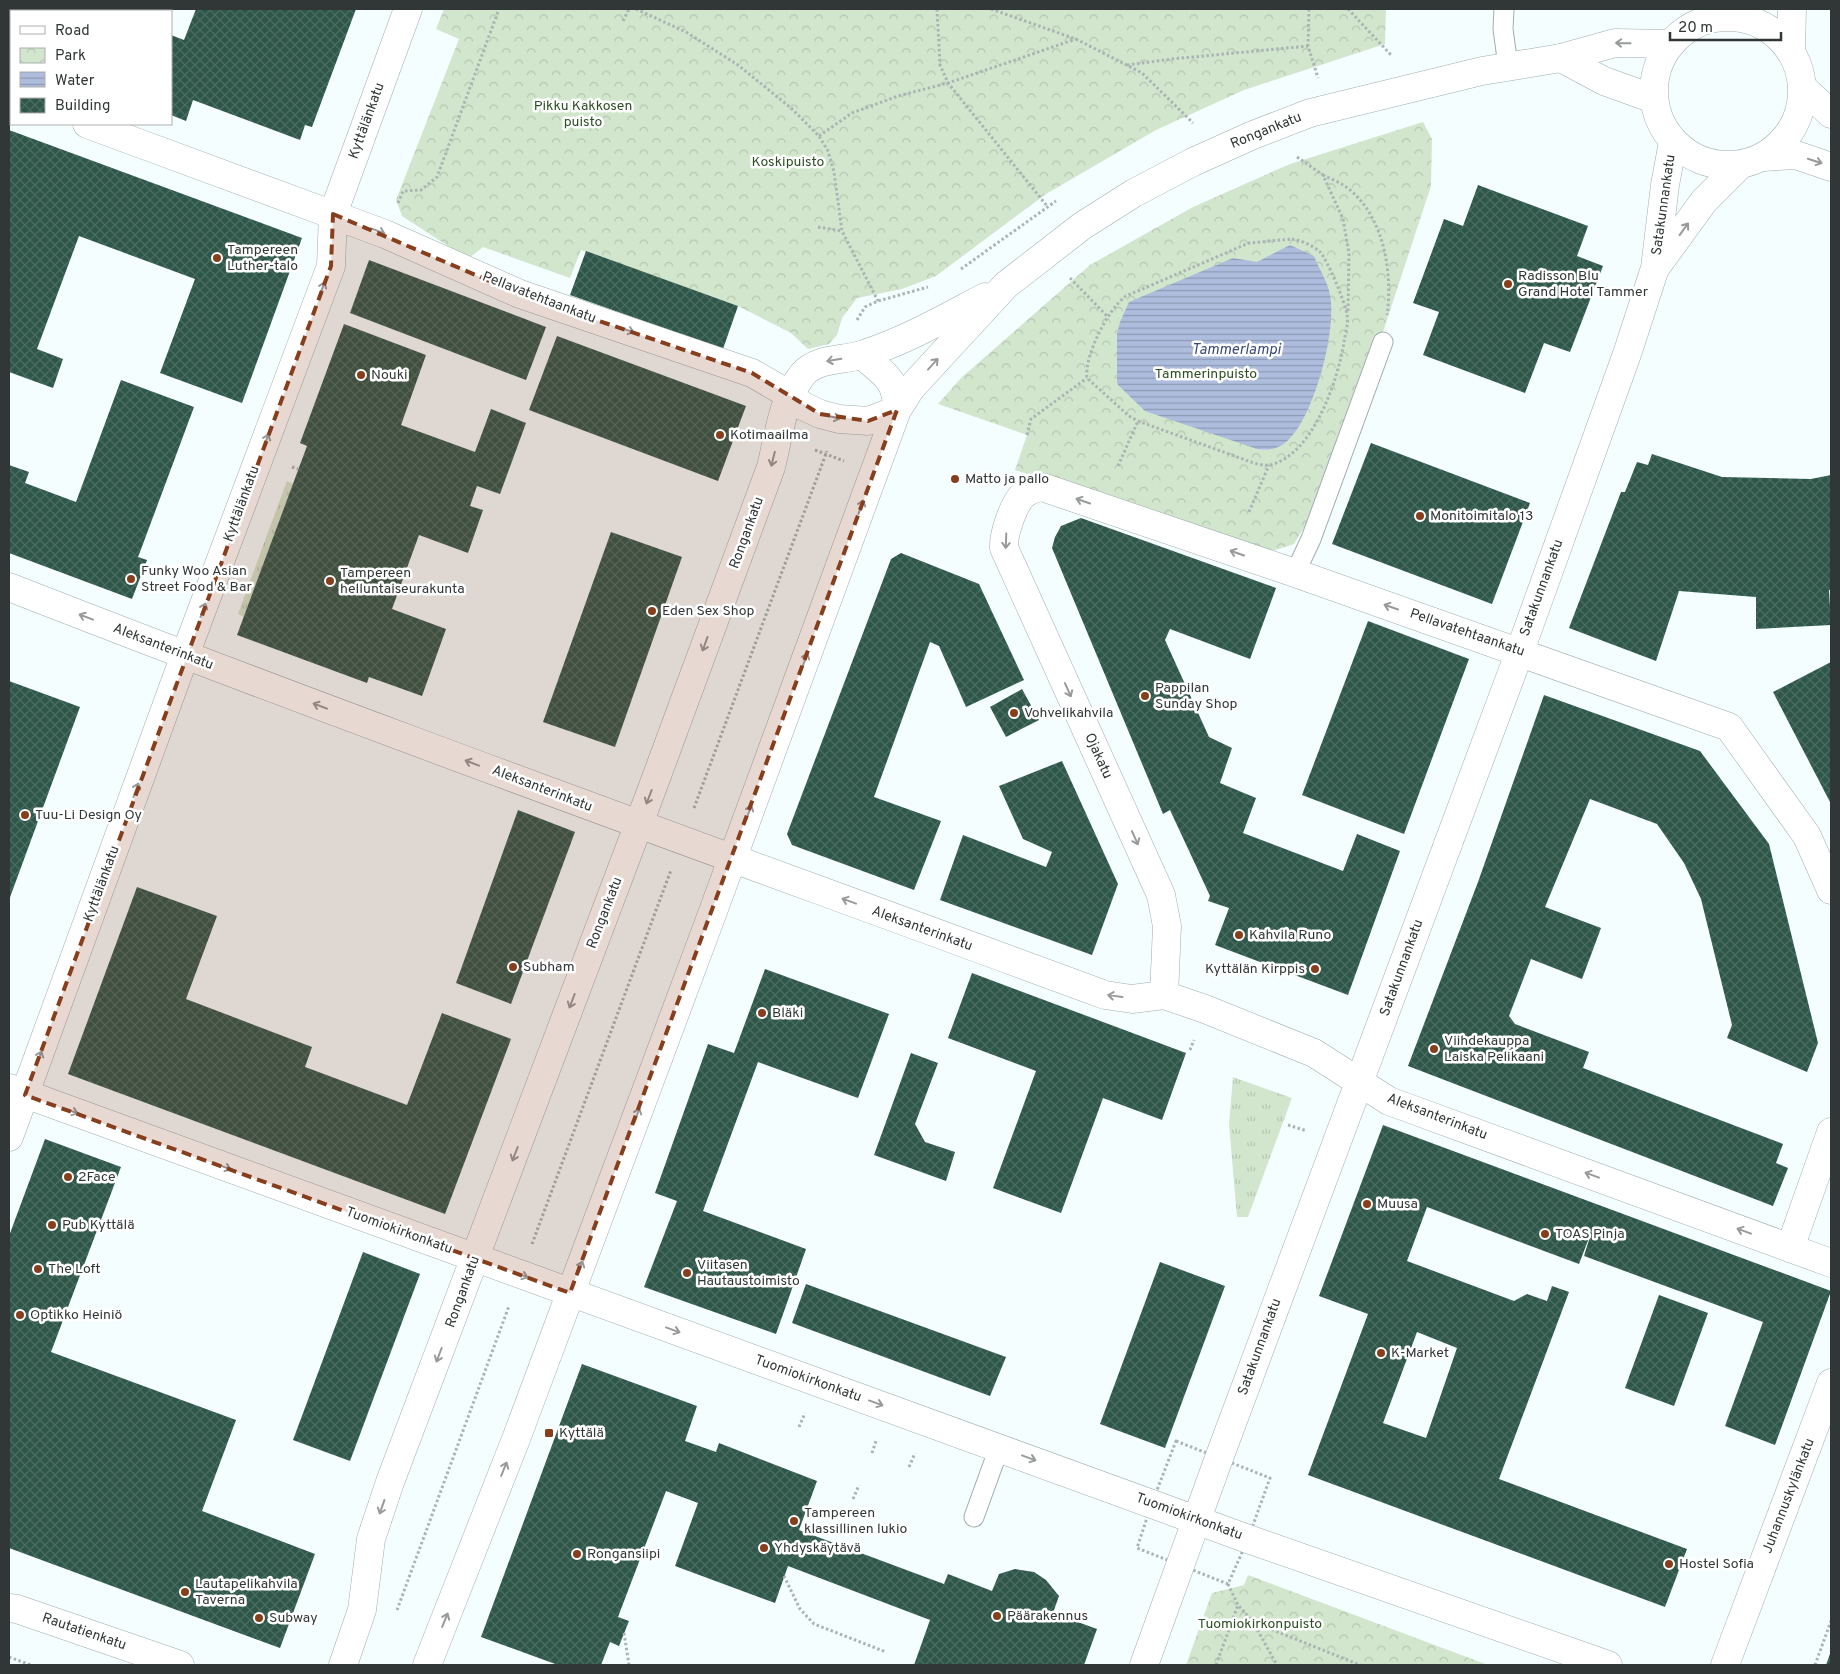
<svg xmlns="http://www.w3.org/2000/svg" width="1840" height="1674" font-family="Overpass,sans-serif">
<style>
.grass{fill:url(#grass-tufts)}
.park{fill:url(#park-crowns)}
.water{fill:url(#water-rules)}
.building{fill:url(#building-cross-hatch);fill-rule:evenodd}
.lines{fill:none;stroke-linecap:round;stroke-linejoin:round}
.lane-casing{stroke:#a1adae;stroke-width:21}
.street-casing{stroke:#a1adae;stroke-width:29}
.secondary-casing{stroke:#a1adae;stroke-width:29}
.path{stroke:#abb4b5;stroke-width:3;stroke-dasharray:2.5 2.5;stroke-linecap:butt}
.lane{stroke:#fff;stroke-width:19}
.street{stroke:#fff;stroke-width:28}
.secondary{stroke:#fff;stroke-width:28}
.oneway{stroke:#989a9b}
.marked{fill:#863e1d;fill-opacity:0.2;stroke:#863e1d;stroke-width:4;stroke-dasharray:10 6;stroke-linejoin:round}
.poi-dot{fill:#863e1d;stroke:#fff;stroke-width:2}
.labels{text-anchor:middle;dominant-baseline:central;stroke-width:5;stroke-linejoin:round;paint-order:stroke}
.park-label{font-size:14px;fill:#2c4f23;stroke:#fff}
.street-label{font-size:14px;fill:#313637;stroke:#fff}
.poi-label{font-size:14px;fill:#313637;stroke:#fff;text-anchor:start}
.water-label{font-size:15px;font-style:italic;fill:#394b79;stroke:#fff}
</style>
<defs>
<pattern id="grass-tufts" width="24" height="20" patternUnits="userSpaceOnUse" patternTransform="scale(1.25)"><rect width="24" height="20" fill="#d2e6cd"/><path d="M3 7l-1-3M5 7V3M7 7l1-3M15 17l-1-3M17 17v-4M19 17l1-3" fill="none" stroke="#b5c6b1"/></pattern>
<pattern id="park-crowns" width="20" height="18" patternUnits="userSpaceOnUse" patternTransform="scale(1.25)"><rect width="20" height="18" fill="#d2e6cd"/><path d="M2 6a3 3 0 1 1 6 0M12 15a3 3 0 1 1 6 0" fill="none" stroke="#b5c6b1"/></pattern>
<pattern id="water-rules" width="6" height="5" patternUnits="userSpaceOnUse" patternTransform="scale(1.25)"><rect width="6" height="5" fill="#aebdde"/><path d="M0 2.5h6" fill="none" stroke="#8e9ab5"/></pattern>
<pattern id="building-cross-hatch" width="8" height="8" patternUnits="userSpaceOnUse" patternTransform="scale(1.25)"><rect width="8" height="8" fill="#2e5649"/><path d="M0 0l8 8M0 8l8-8" fill="none" stroke="#4b6c61"/></pattern>
</defs>
<rect width="100%" height="100%" fill="#f4feff"/>
<g class="grass">
<polygon points="287,481 293,484 244,617 238,614"/>
<polygon points="1233,1077 1292,1098 1248,1217 1237,1217 1229,1124"/>
</g>
<g class="park">
<polygon points="444,9 1386,9 1385,44 1244,90 1156,130 1046,194 936,276 902,289 857,298 842,318 837,335 829,344 808,349 791,333 738,306 581,250 570,278 483,247 468,259 402,216 396,200 459,39 436,29"/>
<polygon points="1423,122 1432,139 1431,186 1380,341 1321,500 1294,544 1266,553 1015,470 1027,435 938,404 961,378 1090,265 1193,207 1290,164"/>
<polygon points="1248,1575 1488,1665 1186,1665 1212,1593 1244,1585"/>
</g>
<path class="water" d="M1290,245L1314,256C1319,269 1328,282 1330,295C1337,330 1315,411 1291,437C1282,448 1271,451 1257,449L1145,411L1118,385L1117,382V334L1120,322L1129,302L1233,258L1257,262Z"/>
<g class="building">
<polygon points="9,9 141,9 140,11 11,11 11,63 9,62"/>
<polygon points="196,9 356,9 312,127 305,125 300,140 193,100 186,121 171,115 171,35 184,40"/>
<polygon points="9,130 302,238 242,403 160,373 195,279 79,236 37,349 63,359 53,388 9,372"/>
<polygon points="1478,185 1588,226 1577,256 1603,266 1570,352 1544,343 1525,393 1423,355 1439,312 1413,303 1444,219 1463,226"/>
<polygon points="586,251 738,306 723,349 570,295"/>
<polygon points="369,260 546,327 526,380 350,313"/>
<polygon points="344,324 426,355 401,425 475,452 491,409 526,423 500,494 477,486 470,506 483,510 468,553 419,535 392,609 446,629 422,696 369,677 367,683 237,635 307,446 300,443"/>
<polygon points="557,336 746,406 718,481 529,410"/>
<polygon points="121,380 194,407 140,552 138,557 147,560 132,599 9,553 9,465 29,472 25,483 76,502"/>
<polygon points="1371,443 1530,503 1492,604 1332,544"/>
<polygon points="1652,454 1722,477 1811,479 1831,475 1831,590 1829,590 1831,625 1756,629 1756,597 1679,591 1656,661 1569,628 1621,492 1625,492 1637,462 1648,465"/>
<polygon points="1081,518 1276,588 1250,659 1170,629 1165,640 1209,737 1232,748 1220,783 1256,798 1243,833 1343,871 1357,834 1400,851 1348,995 1215,945 1229,908 1208,901 1210,896 1170,810 1163,814 1052,548 1055,537 1061,526"/>
<polygon points="611,532 682,557 615,747 543,722"/>
<polygon points="901,553 979,584 1024,680 966,707 939,646 930,642 874,797 941,821 914,890 792,845 787,834 891,559"/>
<polygon points="1368,621 1469,659 1404,834 1302,795"/>
<polygon points="1831,662 1831,804 1773,692"/>
<polygon points="9,681 80,707 9,900"/>
<polygon points="1022,689 1039,720 1006,737 990,707"/>
<polygon points="1544,695 1700,751 1769,844 1818,1043 1807,1072 1727,1038 1732,1025 1701,899 1684,863 1657,824 1590,799 1545,907 1601,928 1582,979 1531,959 1509,1016 1515,1024 1589,1052 1583,1068 1783,1144 1776,1163 1788,1168 1773,1206 1408,1066 1478,882"/>
<polygon points="1062,761 1118,884 1092,955 940,900 963,835 1046,867 1052,852 1023,839 999,786"/>
<polygon points="518,810 575,832 511,1004 456,983"/>
<polygon points="137,887 217,916 186,999 312,1047 305,1067 407,1105 442,1013 511,1039 445,1214 68,1074"/>
<polygon points="765,969 889,1014 858,1098 758,1062 703,1211 806,1249 776,1334 644,1287 677,1201 655,1193 708,1044 734,1053"/>
<polygon points="972,973 1186,1053 1162,1120 1103,1098 1061,1213 993,1188 1036,1071 948,1038"/>
<polygon points="911,1053 938,1063 915,1124 925,1142 955,1152 946,1181 874,1155"/>
<path d="M1383,1125L1831,1291L1775,1445L1725,1426L1763,1322L1584,1256L1592,1230L1579,1264L1427,1207L1407,1261L1514,1301L1527,1294L1547,1301L1552,1286L1569,1292L1499,1479L1687,1549L1665,1607L1308,1475L1368,1314L1319,1296ZM1417,1332L1457,1348L1426,1438L1383,1423Z"/>
<polygon points="45,1139 121,1167 51,1352 236,1420 202,1511 315,1554 280,1648 9,1548 9,1236"/>
<polygon points="363,1252 420,1274 350,1461 293,1440"/>
<polygon points="1160,1262 1225,1286 1165,1448 1100,1424"/>
<polygon points="806,1284 1006,1357 990,1396 792,1323"/>
<polygon points="1659,1295 1708,1313 1674,1406 1625,1388"/>
<polygon points="582,1364 697,1406 685,1441 716,1452 719,1443 817,1481 799,1530 944,1584 948,1574 992,1591 999,1574 1015,1569 1034,1572 1046,1580 1059,1596 1053,1613 1097,1629 1084,1665 1051,1664 1051,1665 914,1665 930,1620 788,1566 775,1603 675,1566 698,1503 666,1491 618,1617 629,1621 619,1646 610,1642 601,1665 558,1665 481,1637"/>
<polygon points="1831,1651 1831,1665 1826,1665"/>
</g>
<g class="lines">
<g class="lane-casing">
<g id="lane">
<polyline points="1504,9 1503,29 1508,66"/>
<polyline points="1295,573 1311,539 1383,342"/>
<polyline points="974,1517 999,1448"/>
</g>
</g>
<g class="street-casing">
<g id="street">
<polyline points="9,95 11,96"/>
<path d="M87,124L385,234L520,294L752,373L790,395L803,406L820,414L839,419L868,421L897,410C897,379 884,374 862,355"/>
<path d="M9,587C372,729 739,860 1105,995L1132,999L1164,995L1205,1009L1314,1053L1389,1101L1831,1263"/>
<path d="M1164,995L1167,926L1161,895L1004,548C1003,535 1013,505 1023,495C1029,490 1034,488 1042,487L1295,573L1729,727L1807,836L1831,890"/>
<polyline points="9,1088 1248,1539 1608,1665"/>
<polyline points="9,1137 185,655 331,266 333,214 408,9"/>
<polyline points="1790,1248 1831,1132"/>
<polyline points="1725,1665 1831,1383"/>
</g>
</g>
<g class="secondary-casing">
<g id="secondary">
<circle cx="1728" cy="91" r="74"/>
<polyline points="1791,51 1792,9"/>
<polyline points="1561,58 1604,81 1654,99"/>
<polyline points="1802,87 1831,114"/>
<polyline points="1763,157 1796,155 1831,167"/>
<polyline points="1656,267 1704,201 1740,165"/>
<polyline points="9,1608 17,1609 180,1665"/>
<path d="M343,1665L362,1610L371,1539L390,1482L649,797L771,467C779,435 782,400 803,374C818,357 845,361 864,354C907,340 945,318 985,297"/>
<polyline points="427,1665 516,1439 708,925 897,410 911,388 1006,285 1082,226 1134,193 1193,162 1253,135 1310,113 1482,71 1561,58 1615,43 1671,44"/>
<polyline points="1144,1665 1219,1458 1520,651 1627,354 1655,268 1665,185 1673,142"/>
</g>
</g>
<g class="path">
<polyline points="636,9 686,32 738,65 791,108 819,136 828,151 834,172 842,231 878,301"/>
<polyline points="937,9 940,65 948,83 1047,206"/>
<polyline points="991,9 1076,39 1142,73 1193,123"/>
<polyline points="1309,9 1308,46 1318,78"/>
<polyline points="1348,9 1392,56"/>
<polyline points="623,21 629,9"/>
<polyline points="1127,65 1172,59 1308,46"/>
<polyline points="819,136 852,113 898,96 948,83 1076,39"/>
<polyline points="1297,157 1323,175 1343,219 1349,253 1348,313"/>
<path d="M1323,175C1331,179 1342,183 1350,190C1384,218 1393,273 1387,315"/>
<polyline points="398,203 403,191 421,190 437,177 499,9"/>
<polyline points="818,227 842,231"/>
<path d="M1292,239C1300,240 1314,246 1320,252C1327,259 1346,304 1347,315C1349,323 1345,334 1344,342C1338,380 1313,455 1270,465C1264,466 1257,464 1251,462L1138,421L1129,416L1087,378C1084,356 1108,309 1126,296L1249,243Z"/>
<polyline points="961,269 1056,201"/>
<polyline points="1070,278 1108,317"/>
<polyline points="857,320 865,307 878,301 928,287"/>
<polyline points="1027,435 1031,419 1087,378"/>
<polyline points="815,450 844,461"/>
<polyline points="1118,466 1138,421"/>
<polyline points="292,467 298,469"/>
<polyline points="1249,512 1269,465"/>
<polyline points="694,808 827,451"/>
<polyline points="1190,1050 1194,1040"/>
<polyline points="1288,1125 1307,1131"/>
<polyline points="532,1244 671,870"/>
<polyline points="799,1427 805,1413"/>
<polygon points="1176,1441 1270,1478 1248,1539 1228,1584 1137,1548 1152,1503"/>
<polyline points="872,1453 876,1441"/>
<polyline points="909,1467 915,1453"/>
<polyline points="853,1499 859,1485"/>
<polyline points="784,1576 800,1609 814,1624 886,1652"/>
<polyline points="1228,1584 1238,1605 1253,1622 1277,1665"/>
<polyline points="397,1610 509,1306"/>
<polyline points="1253,1622 1360,1665"/>
<polyline points="624,1633 629,1665"/>
<polyline points="9,1657 31,1665"/>
<polyline points="1216,1665 1238,1605"/>
<polyline points="1815,1665 1831,1621"/>
</g>
<use href="#lane" class="lane"/>
<use href="#street" class="street"/>
<use href="#secondary" class="secondary"/>
</g>
<defs><path id="oneway-shaft" d="M-6 0H5M1.5-3L5.5 0L1.5 3" fill="none" stroke-width="1.6" stroke-linecap="round" stroke-linejoin="round" transform="scale(1.25)"/></defs>
<g class="oneway">
<use href="#oneway-shaft" transform="translate(1623 43) rotate(-179)"/>
<use href="#oneway-shaft" transform="translate(1815 161) rotate(18)"/>
<use href="#oneway-shaft" transform="translate(1684 229) rotate(-54)"/>
<use href="#oneway-shaft" transform="translate(378 231) rotate(21)"/>
<use href="#oneway-shaft" transform="translate(322 289) rotate(-70)"/>
<use href="#oneway-shaft" transform="translate(627 330) rotate(19)"/>
<use href="#oneway-shaft" transform="translate(834 360) rotate(171)"/>
<use href="#oneway-shaft" transform="translate(933 364) rotate(-48)"/>
<use href="#oneway-shaft" transform="translate(833 417) rotate(14)"/>
<use href="#oneway-shaft" transform="translate(266 441) rotate(-70)"/>
<use href="#oneway-shaft" transform="translate(773 459) rotate(104)"/>
<use href="#oneway-shaft" transform="translate(1083 501) rotate(-161)"/>
<use href="#oneway-shaft" transform="translate(861 507) rotate(-70)"/>
<use href="#oneway-shaft" transform="translate(1006 541) rotate(92)"/>
<use href="#oneway-shaft" transform="translate(1237 553) rotate(-161)"/>
<use href="#oneway-shaft" transform="translate(1391 607) rotate(-161)"/>
<use href="#oneway-shaft" transform="translate(203 610) rotate(-70)"/>
<use href="#oneway-shaft" transform="translate(86 617) rotate(-159)"/>
<use href="#oneway-shaft" transform="translate(705 644) rotate(110)"/>
<use href="#oneway-shaft" transform="translate(805 660) rotate(-70)"/>
<use href="#oneway-shaft" transform="translate(1068 690) rotate(66)"/>
<use href="#oneway-shaft" transform="translate(320 706) rotate(-159)"/>
<use href="#oneway-shaft" transform="translate(472 763) rotate(-159)"/>
<use href="#oneway-shaft" transform="translate(136 790) rotate(-70)"/>
<use href="#oneway-shaft" transform="translate(649 797) rotate(111)"/>
<use href="#oneway-shaft" transform="translate(749 812) rotate(-70)"/>
<use href="#oneway-shaft" transform="translate(1135 838) rotate(66)"/>
<use href="#oneway-shaft" transform="translate(849 901) rotate(-160)"/>
<use href="#oneway-shaft" transform="translate(1115 996) rotate(-172)"/>
<use href="#oneway-shaft" transform="translate(572 1001) rotate(111)"/>
<use href="#oneway-shaft" transform="translate(39 1058) rotate(-70)"/>
<use href="#oneway-shaft" transform="translate(71 1111) rotate(20)"/>
<use href="#oneway-shaft" transform="translate(637 1115) rotate(-70)"/>
<use href="#oneway-shaft" transform="translate(515 1154) rotate(111)"/>
<use href="#oneway-shaft" transform="translate(224 1167) rotate(20)"/>
<use href="#oneway-shaft" transform="translate(1592 1175) rotate(-160)"/>
<use href="#oneway-shaft" transform="translate(1744 1231) rotate(-160)"/>
<use href="#oneway-shaft" transform="translate(580 1268) rotate(-69)"/>
<use href="#oneway-shaft" transform="translate(521 1275) rotate(20)"/>
<use href="#oneway-shaft" transform="translate(673 1330) rotate(20)"/>
<use href="#oneway-shaft" transform="translate(439 1355) rotate(111)"/>
<use href="#oneway-shaft" transform="translate(876 1403) rotate(20)"/>
<use href="#oneway-shaft" transform="translate(1029 1458) rotate(20)"/>
<use href="#oneway-shaft" transform="translate(504 1469) rotate(-68)"/>
<use href="#oneway-shaft" transform="translate(382 1507) rotate(109)"/>
<use href="#oneway-shaft" transform="translate(445 1620) rotate(-68)"/>
</g>
<path class="marked" d="M333,214L520,294L752,373L820,414L868,421L897,410L570,1293L25,1095L331,266Z"/>
<g class="poi-dot">
<circle cx="217" cy="258" r="5"/>
<circle cx="1508" cy="284" r="5"/>
<circle cx="361" cy="375" r="5"/>
<circle cx="720" cy="435" r="5"/>
<circle cx="955" cy="479" r="5"/>
<circle cx="1420" cy="516" r="5"/>
<circle cx="131" cy="579" r="5"/>
<circle cx="330" cy="581" r="5"/>
<circle cx="652" cy="611" r="5"/>
<circle cx="1145" cy="696" r="5"/>
<circle cx="1014" cy="713" r="5"/>
<circle cx="25" cy="815" r="5"/>
<circle cx="1239" cy="935" r="5"/>
<circle cx="513" cy="967" r="5"/>
<circle cx="1315" cy="969" r="5"/>
<circle cx="762" cy="1013" r="5"/>
<circle cx="1434" cy="1049" r="5"/>
<circle cx="68" cy="1177" r="5"/>
<circle cx="1367" cy="1204" r="5"/>
<circle cx="52" cy="1225" r="5"/>
<circle cx="1545" cy="1234" r="5"/>
<circle cx="38" cy="1269" r="5"/>
<circle cx="687" cy="1273" r="5"/>
<circle cx="20" cy="1315" r="5"/>
<circle cx="1381" cy="1353" r="5"/>
<rect x="544" y="1428" width="10" height="10" rx="2.5"/>
<circle cx="794" cy="1521" r="5"/>
<circle cx="764" cy="1548" r="5"/>
<circle cx="577" cy="1554" r="5"/>
<circle cx="1669" cy="1564" r="5"/>
<circle cx="185" cy="1592" r="5"/>
<circle cx="997" cy="1616" r="5"/>
<circle cx="259" cy="1618" r="5"/>
</g>
<g class="labels">
<g class="park-label">
<text x="583" y="106">Pikku Kakkosen<tspan x="583" dy="16">puisto</tspan></text>
<text x="788" y="162">Koskipuisto</text>
<text x="1206" y="374">Tammerinpuisto</text>
<text x="1260" y="1624">Tuomiokirkonpuisto</text>
</g>
<g class="street-label">
<text transform="translate(367 121) rotate(-70)">Kyttälänkatu</text>
<text transform="translate(1266 131) rotate(-22)">Rongankatu</text>
<text transform="translate(1664 205) rotate(-82)">Satakunnankatu</text>
<text transform="translate(539 298) rotate(21)">Pellavatehtaankatu</text>
<text transform="translate(242 504) rotate(-70)">Kyttälänkatu</text>
<text transform="translate(747 533) rotate(-70)">Rongankatu</text>
<text transform="translate(1542 588) rotate(-70)">Satakunnankatu</text>
<text transform="translate(1467 633) rotate(19)">Pellavatehtaankatu</text>
<text transform="translate(163 647) rotate(21)">Aleksanterinkatu</text>
<text transform="translate(1098 756) rotate(66)">Ojakatu</text>
<text transform="translate(542 789) rotate(21)">Aleksanterinkatu</text>
<text transform="translate(102 884) rotate(-70)">Kyttälänkatu</text>
<text transform="translate(605 913) rotate(-69)">Rongankatu</text>
<text transform="translate(922 929) rotate(20)">Aleksanterinkatu</text>
<text transform="translate(1402 968) rotate(-70)">Satakunnankatu</text>
<text transform="translate(1437 1117) rotate(21)">Aleksanterinkatu</text>
<text transform="translate(399 1231) rotate(20)">Tuomiokirkonkatu</text>
<text transform="translate(463 1292) rotate(-70)">Rongankatu</text>
<text transform="translate(1260 1347) rotate(-70)">Satakunnankatu</text>
<text transform="translate(808 1379) rotate(20)">Tuomiokirkonkatu</text>
<text transform="translate(1789 1496) rotate(-69)">Juhannuskylänkatu</text>
<text transform="translate(1189 1517) rotate(20)">Tuomiokirkonkatu</text>
<text transform="translate(84 1632) rotate(19)">Rautatienkatu</text>
</g>
<g class="poi-label">
<text x="227" y="250">Tampereen<tspan x="227" dy="16">Luther-talo</tspan></text>
<text x="1518" y="276">Radisson Blu<tspan x="1518" dy="16">Grand Hotel Tammer</tspan></text>
<text x="371" y="375">Nouki</text>
<text x="730" y="435">Kotimaailma</text>
<text x="965" y="479">Matto ja pallo</text>
<text x="1430" y="516">Monitoimitalo 13</text>
<text x="141" y="571">Funky Woo Asian<tspan x="141" dy="16">Street Food &amp; Bar</tspan></text>
<text x="340" y="573">Tampereen<tspan x="340" dy="16">helluntaiseurakunta</tspan></text>
<text x="662" y="611">Eden Sex Shop</text>
<text x="1155" y="688">Pappilan<tspan x="1155" dy="16">Sunday Shop</tspan></text>
<text x="1024" y="713">Vohvelikahvila</text>
<text x="35" y="815">Tuu-Li Design Oy</text>
<text x="1249" y="935">Kahvila Runo</text>
<text x="523" y="967">Subham</text>
<text x="1305" y="969" text-anchor="end">Kyttälän Kirppis</text>
<text x="772" y="1013">Bläki</text>
<text x="1444" y="1041">Viihdekauppa<tspan x="1444" dy="16">Laiska Pelikaani</tspan></text>
<text x="78" y="1177">2Face</text>
<text x="1377" y="1204">Muusa</text>
<text x="62" y="1225">Pub Kyttälä</text>
<text x="1555" y="1234">TOAS Pinja</text>
<text x="697" y="1265">Viitasen<tspan x="697" dy="16">Hautaustoimisto</tspan></text>
<text x="48" y="1269">The Loft</text>
<text x="30" y="1315">Optikko Heiniö</text>
<text x="1391" y="1353">K-Market</text>
<text x="559" y="1433">Kyttälä</text>
<text x="804" y="1513">Tampereen<tspan x="804" dy="16">klassillinen lukio</tspan></text>
<text x="774" y="1548">Yhdyskäytävä</text>
<text x="587" y="1554">Rongansiipi</text>
<text x="1679" y="1564">Hostel Sofia</text>
<text x="195" y="1584">Lautapelikahvila<tspan x="195" dy="16">Taverna</tspan></text>
<text x="1007" y="1616">Päärakennus</text>
<text x="269" y="1618">Subway</text>
</g>
<g class="water-label">
<text x="1236" y="350">Tammerlampi</text>
</g>
</g>
<rect width="1840" height="1674" fill="none" stroke="#313637" stroke-width="20"/>
<rect x="10" y="10" width="162" height="115" fill="#ffffff" stroke="#adafaf"/>
<rect x="20" y="26" width="25" height="8" fill="#ffffff" stroke="#adafaf"/>
<text x="55" y="35" font-size="15" fill="#313637">Road</text>
<rect x="20" y="48" width="25" height="15" fill="url(#park-crowns)" stroke="#adafaf"/>
<text x="55" y="60" font-size="15" fill="#313637">Park</text>
<rect x="20" y="72" width="25" height="15" fill="url(#water-rules)" stroke="#adafaf"/>
<text x="55" y="85" font-size="15" fill="#313637">Water</text>
<rect x="20" y="98" width="25" height="15" fill="url(#building-cross-hatch)" stroke="#adafaf"/>
<text x="55" y="110" font-size="15" fill="#313637">Building</text>
<path d="M1670 32v8h111v-8" fill="none" stroke="#313637" stroke-width="2.5"/>
<text x="1678" y="32" font-size="15" fill="#313637" stroke="#ffffff" stroke-width="4" paint-order="stroke">20 m</text>
</svg>
